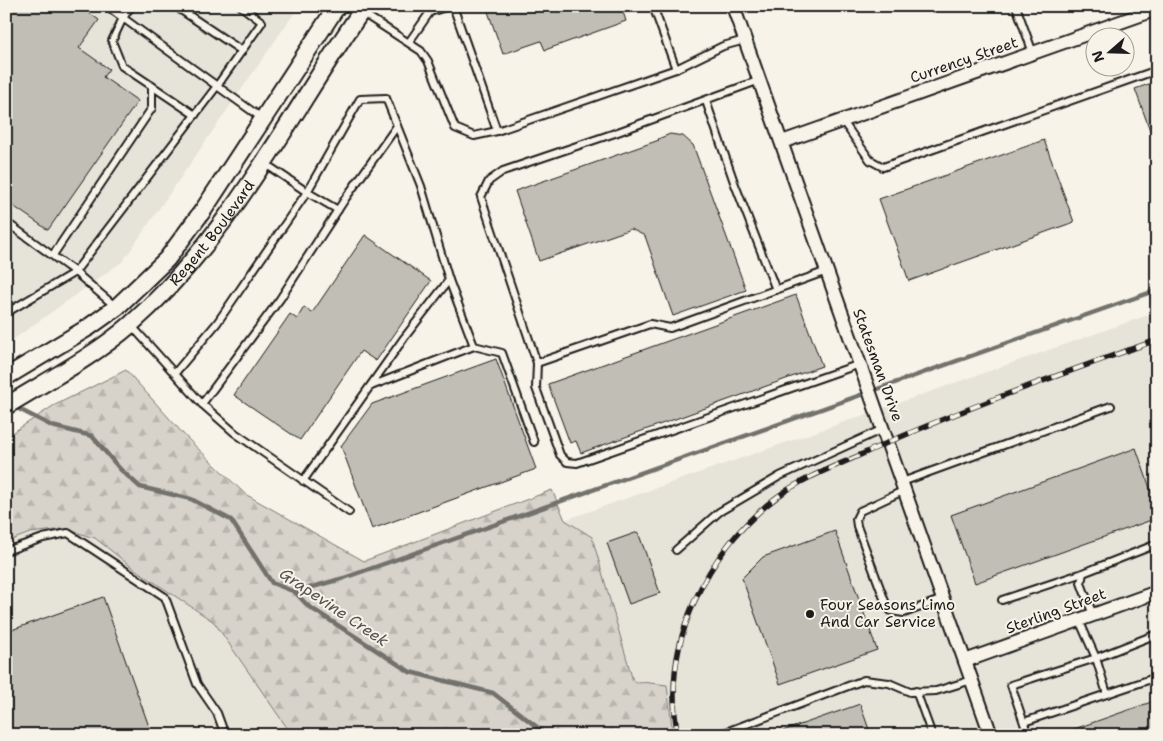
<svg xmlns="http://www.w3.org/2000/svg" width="1163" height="741" font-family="'Shantell Sans',sans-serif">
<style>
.built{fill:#e6e3d9}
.forest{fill:url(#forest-firs);stroke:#7a7874}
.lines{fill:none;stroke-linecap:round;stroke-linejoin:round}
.stream{stroke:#72716c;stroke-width:4.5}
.building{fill:#c0beb5;stroke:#1c1c1c}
.lane-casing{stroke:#1c1c1c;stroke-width:10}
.street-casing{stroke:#1c1c1c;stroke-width:16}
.secondary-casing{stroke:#1c1c1c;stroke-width:20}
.lane{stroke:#f7f3e8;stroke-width:6}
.street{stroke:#f7f3e8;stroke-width:12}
.secondary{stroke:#f7f3e8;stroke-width:16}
.rail-casing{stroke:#1c1c1c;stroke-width:5.5}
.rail{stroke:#f7f3e8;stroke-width:4;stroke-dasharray:11;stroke-linecap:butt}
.poi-dot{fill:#1c1c1c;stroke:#f7f3e8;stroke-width:2}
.labels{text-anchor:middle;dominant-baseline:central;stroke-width:4;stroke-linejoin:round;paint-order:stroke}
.street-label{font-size:15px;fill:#1c1c1c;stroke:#f7f3e8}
.poi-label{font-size:15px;fill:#1c1c1c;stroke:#f7f3e8;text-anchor:start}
.water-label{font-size:16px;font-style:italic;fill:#565452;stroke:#f7f3e8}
</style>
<defs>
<pattern id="forest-firs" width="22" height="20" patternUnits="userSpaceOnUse" patternTransform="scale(1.25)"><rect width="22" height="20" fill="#d7d3cb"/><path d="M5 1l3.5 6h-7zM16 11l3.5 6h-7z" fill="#b8b5ae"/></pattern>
</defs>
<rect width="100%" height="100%" fill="#f7f3e8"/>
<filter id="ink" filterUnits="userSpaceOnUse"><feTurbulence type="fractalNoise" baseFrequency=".02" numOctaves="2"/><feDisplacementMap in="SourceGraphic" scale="10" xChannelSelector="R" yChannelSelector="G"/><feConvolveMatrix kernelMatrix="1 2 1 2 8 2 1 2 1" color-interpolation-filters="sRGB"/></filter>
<g filter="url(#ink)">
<g class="built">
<polygon points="6,6 299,6 123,261 7,344"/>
<polygon points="1157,312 1157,735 673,735 667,685 633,681 592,537 565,520"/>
<polygon points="65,529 95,538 133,568 214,622 293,735 6,735 6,542 30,533"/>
</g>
<polygon class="forest" points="126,370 186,437 245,494 364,561 552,490 565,520 592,537 633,681 667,685 673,735 292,735 214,622 133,568 95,538 65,529 30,533 6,542 6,437 53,406"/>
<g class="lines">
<g class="stream">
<polyline points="13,406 52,426 92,436 120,469 140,487 191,499 231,520 272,583 295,592 308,606 410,672 493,693 541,730 540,735"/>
<polyline points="295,592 344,578 1157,290"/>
</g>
</g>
<g class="building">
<polygon points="15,6 79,6 99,20 79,48 109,69 103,77 138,101 48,230 6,201 6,152 12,143 6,139 6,18"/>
<polygon points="486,6 621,6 626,21 545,50 541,41 503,54"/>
<polygon points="1157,81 1157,144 1155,144 1135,89"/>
<polygon points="670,134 683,136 693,145 746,290 673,316 645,236 631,229 539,261 515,191 659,140 658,139"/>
<polygon points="1044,140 1074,222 909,281 879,199"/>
<polygon points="365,235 431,281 376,361 361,351 300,440 234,395 290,314 297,319 304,307 312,313"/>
<polygon points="796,295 822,366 581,453 576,441 570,443 548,384"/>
<polygon points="496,359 536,469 372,529 341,446 372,404"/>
<polygon points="1136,448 1157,508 1157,518 975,583 951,515"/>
<polygon points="835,531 877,650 780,684 742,578 763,557"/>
<polygon points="638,532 660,593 629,604 607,543"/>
<polygon points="103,597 152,735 6,735 6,632"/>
<polygon points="1157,700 1157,735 1063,735 1063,733"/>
<polygon points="860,704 871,735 777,735 777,733"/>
</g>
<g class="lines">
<g class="lane-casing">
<g id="lane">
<polyline points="175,6 242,51"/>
<polyline points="241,6 262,22 217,86 263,119"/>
<polyline points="453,6 497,131"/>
<polyline points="653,6 676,69"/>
<polyline points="1016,6 1033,53"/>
<polyline points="361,12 421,51 428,61 455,128 474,136 497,131 676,69 723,46 745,40"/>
<polyline points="409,42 430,12 449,6"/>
<polyline points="760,80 615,133 503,171 489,181 481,197 537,363 650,324 670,328 827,271"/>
<polyline points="152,86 195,115"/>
<polyline points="706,101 734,182 776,290"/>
<polyline points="842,120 870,160 883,167 1157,70"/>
<polyline points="264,163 307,192 360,99 386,98 421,186 449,280 404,338 303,481"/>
<polyline points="6,222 75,272 217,86 123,18 131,6"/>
<polyline points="53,255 152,108 152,86 122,66 112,41 123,18 107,6"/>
<polyline points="6,313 75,272 116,307"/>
<polyline points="131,325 202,404 235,433 349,512"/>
<polyline points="474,346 502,353 534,442"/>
<polyline points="537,363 536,388 560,455 567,462 577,463 860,364"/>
<polyline points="175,373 217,323 307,192 338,210"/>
<polyline points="371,386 474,346 449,280"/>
<polyline points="202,404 280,299 345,199 397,126"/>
<polyline points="902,482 1111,406"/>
<polyline points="905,490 860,511 856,519 857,526 886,604 891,611 904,613 943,599"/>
<polyline points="676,550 719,512 780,476 883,429"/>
<polyline points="6,551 43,538 68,533 165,597 197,684 217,713 225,735"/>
<polyline points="1002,600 1083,573"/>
<polyline points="1093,615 1081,583 1083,573 1157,544"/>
<polyline points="916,691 932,735"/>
<polyline points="1107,694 1096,658 1157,634"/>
<polyline points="1024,722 1157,677"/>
<polyline points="718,735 864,680 889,683 910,692 936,691 972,680"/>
<polyline points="1028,735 1011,685 1096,658 1079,620"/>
</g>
</g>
<g class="street-casing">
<g id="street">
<polyline points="733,6 991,735"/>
<polyline points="782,142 1157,9"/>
<polyline points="965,661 1157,592"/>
</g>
</g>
<g class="secondary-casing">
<g id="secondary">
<polyline points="6,377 89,327 117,307 167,259 204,209 337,6"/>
<path id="s1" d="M6,406C48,380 93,357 130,325C232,235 288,116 365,6"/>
</g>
</g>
<use href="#lane" class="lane"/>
<use href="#street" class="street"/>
<use href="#secondary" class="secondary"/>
<g class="rail-casing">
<path id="rail" d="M678,735C660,645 706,550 777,497C801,479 831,468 858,456C955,411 1056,376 1157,340"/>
</g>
<use href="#rail" class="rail"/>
</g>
</g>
<circle class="poi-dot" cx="810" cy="614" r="5"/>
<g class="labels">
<g class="street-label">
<text transform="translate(964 60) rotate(-19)">Currency Street</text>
<text stroke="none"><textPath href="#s1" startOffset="272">Regent Boulevard</textPath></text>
<text transform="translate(878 365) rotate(70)">Statesman Drive</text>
<text transform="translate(1056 611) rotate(-20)">Sterling Street</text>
</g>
<g class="poi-label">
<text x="820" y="605">Four Seasons Limo<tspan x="820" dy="17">And Car Service</tspan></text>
</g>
<g class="water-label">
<text transform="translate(334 607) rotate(34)">Grapevine Creek</text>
</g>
</g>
<rect width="1163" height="741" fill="none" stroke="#f7f3e8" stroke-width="25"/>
<rect x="12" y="12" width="1138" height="716" fill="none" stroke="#1c1c1c" stroke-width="2" filter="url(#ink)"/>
<g transform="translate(1110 52) rotate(250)"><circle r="24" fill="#f7f3e8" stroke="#9f9d96"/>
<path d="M0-4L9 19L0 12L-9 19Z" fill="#1c1c1c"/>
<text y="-8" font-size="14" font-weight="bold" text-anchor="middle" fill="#1c1c1c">N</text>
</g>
</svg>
